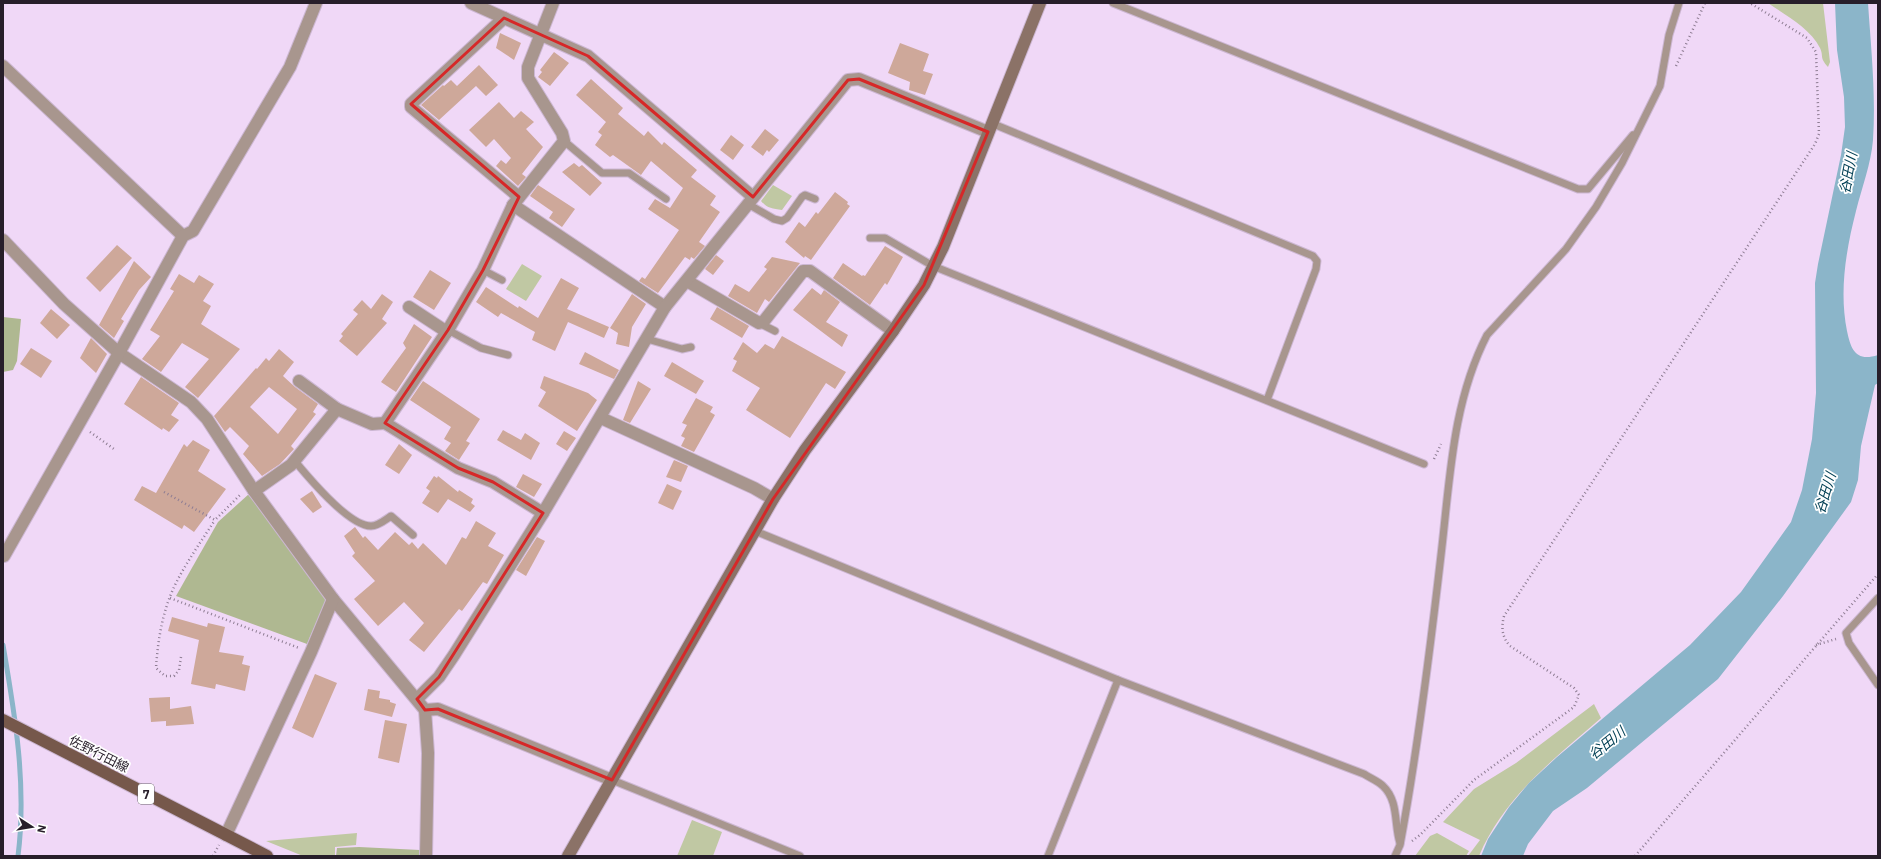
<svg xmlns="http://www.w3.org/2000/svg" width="1881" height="859" font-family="'IBM Plex Sans','Noto Sans JP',sans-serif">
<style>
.green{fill:#c0c8a3}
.forest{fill:#afb891}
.water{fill:#8bb5c9}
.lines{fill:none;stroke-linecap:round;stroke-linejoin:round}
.stream{stroke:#8bb5c9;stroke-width:5}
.building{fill:#cea89a;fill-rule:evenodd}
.lane-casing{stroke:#ccb7d2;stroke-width:9}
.street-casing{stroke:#ccb7d2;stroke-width:14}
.secondary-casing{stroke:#ccb7d2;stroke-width:14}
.primary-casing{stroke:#ccb7d2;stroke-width:14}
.path{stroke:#8e7d93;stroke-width:2.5;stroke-dasharray:1 3;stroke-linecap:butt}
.lane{stroke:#a8968e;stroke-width:7}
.street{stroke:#a8968e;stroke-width:12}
.secondary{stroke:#8b7267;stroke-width:12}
.primary{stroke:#76584b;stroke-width:12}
.marked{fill:none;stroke:#d62828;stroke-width:3;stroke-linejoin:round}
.labels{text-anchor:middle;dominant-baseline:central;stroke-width:3.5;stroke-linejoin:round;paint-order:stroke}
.shield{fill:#fff;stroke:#68626a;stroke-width:1}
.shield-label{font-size:12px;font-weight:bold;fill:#271e2a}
.street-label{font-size:13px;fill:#271e2a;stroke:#fff}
.water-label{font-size:14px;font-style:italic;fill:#034055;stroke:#fff}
</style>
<rect width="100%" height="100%" fill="#f0d8f7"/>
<g class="green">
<path d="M1768,3H1823L1830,62L1828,67C1819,57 1824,57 1820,48C1810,28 1785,15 1768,3Z"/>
<path d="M773,185L792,196L782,210C772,209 767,208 761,201Z"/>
<polygon points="522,264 542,276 526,301 506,289"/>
<path d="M1594,704L1601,718C1554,759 1504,797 1479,856H1468L1480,840L1443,822L1474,789L1516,763Z"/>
<polygon points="692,820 722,832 713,856 677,856"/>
<polygon points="357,833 356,845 335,847 335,856 303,856 266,841"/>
<polygon points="1437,833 1469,851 1466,856 1415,856 1430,836"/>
</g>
<g class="forest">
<polygon points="3,317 21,319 17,361 13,370 3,372"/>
<polygon points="250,493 326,600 307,644 176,596 218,522"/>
<polygon points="359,847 420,850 419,856 336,856 337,848"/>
</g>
<path class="water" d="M1835,3H1868C1871,48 1876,94 1873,140C1871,164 1862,187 1856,211C1846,250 1839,291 1847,331C1851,350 1856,362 1878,355V383L1875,385L1861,446L1858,480L1851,502L1783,596L1718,679L1587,788L1553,811L1528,844L1523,856H1481L1488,839L1509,807L1529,783L1557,757L1690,645L1741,592L1791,522L1802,490L1812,439L1816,393L1815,283L1818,264L1841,155L1845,127L1844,97L1837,50Z"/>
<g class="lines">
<path class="stream" d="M3,645C15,715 27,785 18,856"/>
</g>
<g class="building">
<polygon points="500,33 521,43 514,60 496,48"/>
<polygon points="900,43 929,54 923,71 933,74 925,95 909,90 910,82 888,73"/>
<polygon points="554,52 569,63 550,86 538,77 542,72 540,70"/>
<polygon points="479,65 498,85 486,96 476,86 439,120 421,105 443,85 444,86 451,80 457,86"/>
<polygon points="591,79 623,108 618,114 644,136 648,131 662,145 664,142 697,170 691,177 716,196 710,205 720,212 699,242 705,246 694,259 691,257 690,260 685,257 658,293 639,281 642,277 645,279 679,230 648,209 655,199 670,208 683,188 651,161 641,175 613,155 610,157 595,145 602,135 598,132 606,122 576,95"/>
<polygon points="499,102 514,118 521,111 534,122 526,129 543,147 522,174 526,177 518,186 496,166 501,160 506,164 511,158 494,139 486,147 469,130"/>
<polygon points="765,129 779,140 769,152 767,150 763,156 751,147"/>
<polygon points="731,135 744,145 733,160 720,150"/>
<polygon points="574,163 579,167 582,165 602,183 590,196 562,172"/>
<polygon points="538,185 575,209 562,227 549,218 553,212 530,196"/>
<polygon points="835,192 848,202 847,204 850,206 811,260 805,256 804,258 785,242 799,222 805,227 816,212 818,214"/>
<polygon points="117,245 132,258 100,292 86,278"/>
<polygon points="885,246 903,257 887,285 885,283 870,305 833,278 843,263 862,276 863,275 865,276"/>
<polygon points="716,255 724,261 713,275 705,269"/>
<polygon points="772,257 800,263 769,302 765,299 757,313 728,296 735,284 749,292 767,269 764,267"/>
<polygon points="134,261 151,277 139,290 121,319 124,321 114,338 99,325"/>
<polygon points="430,270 451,283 434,310 413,297"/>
<polygon points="179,274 194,283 199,275 214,284 203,301 211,306 201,324 240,349 198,398 185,387 209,359 182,343 161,372 142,359 160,336 150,330 174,291 170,289"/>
<polygon points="561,278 579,288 567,309 609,327 604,338 568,322 555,351 532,340 535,332 501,313 498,317 476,302 486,287 518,308 519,306 538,318"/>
<polygon points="812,288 821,295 824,290 840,302 826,322 848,335 842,347 793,310"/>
<polygon points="382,294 393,302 382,319 387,323 357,356 339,341 343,336 341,334 358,314 353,310 362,300 371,309"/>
<polygon points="632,294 646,304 632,327 629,347 616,344 618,333 610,328"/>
<polygon points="717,307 749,326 742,338 710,319"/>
<polygon points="51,309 70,325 57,339 40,323"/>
<polygon points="414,324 432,337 396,392 381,382 406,348 403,343"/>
<polygon points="782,336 846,372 835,389 826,383 790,438 746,410 760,388 732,371 737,361 733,359 743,342 757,353 765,344 774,349"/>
<polygon points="91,338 107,354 96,373 80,358"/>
<polygon points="31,348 52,361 41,378 20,364"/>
<path d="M279,349L294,362L283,376L295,387L318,404L313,412L316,414L291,446L294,449L280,464L262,476L243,454L249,446L230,427L225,432L214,416L256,368L257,369L266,358L269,361ZM269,387L297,409L278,434L250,407Z"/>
<polygon points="585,352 619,370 614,379 579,364"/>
<polygon points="672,362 704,381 696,394 664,376"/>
<polygon points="544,376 588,393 597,400 577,431 538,406 546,392 540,388"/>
<polygon points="141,377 179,403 171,415 179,420 169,432 163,428 162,430 124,404"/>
<polygon points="423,381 480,419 466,441 470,443 459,460 445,451 451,443 444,439 451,427 410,400"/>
<polygon points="638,381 651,389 630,423 623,420"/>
<polygon points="696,398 713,407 710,412 715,415 694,452 681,446 685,438 681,436 687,425 682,423"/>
<polygon points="503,430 521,440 525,433 540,443 531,460 497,440"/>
<polygon points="564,431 576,438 567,451 556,444"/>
<polygon points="193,440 210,450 198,471 226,489 194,532 184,525 182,529 134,500 142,486 156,493 184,444 187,447"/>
<polygon points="399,444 412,455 399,474 385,465"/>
<polygon points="674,460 688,466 681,482 666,477"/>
<polygon points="523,474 542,484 534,497 516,487"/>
<polygon points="434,476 437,478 438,476 458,492 459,490 473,499 471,503 475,506 470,512 448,499 438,513 422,503 430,491 426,488"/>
<polygon points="667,484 682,491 673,510 658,503"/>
<polygon points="312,491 322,507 313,513 300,499"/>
<polygon points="476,521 496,533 488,546 504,555 487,584 483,582 462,611 459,609 424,652 409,640 424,623 404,602 378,626 354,599 375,581 352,556 355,553 344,536 355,527 363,538 365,536 378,550 395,532 409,545 412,542 418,549 423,543 446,565 462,537 466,539"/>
<polygon points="537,537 545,541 526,576 516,570"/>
<polygon points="172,617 207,627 208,623 225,627 219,652 244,656 242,664 250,666 245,691 216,684 215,689 191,684 199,640 168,631"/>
<polygon points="315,674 337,683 313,738 292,728"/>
<polygon points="368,689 380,691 379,698 390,700 390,702 396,704 392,717 364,710"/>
<polygon points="170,697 170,709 191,706 194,724 166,726 166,721 151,722 149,698"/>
<polygon points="385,720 407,724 399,763 378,758"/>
</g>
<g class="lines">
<g class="lane-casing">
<g id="lane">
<polyline points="1113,3 1578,189 1588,189 1633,135"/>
<polyline points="991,123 1313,256 1317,261 1316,269 1267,400"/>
<polyline points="564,141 602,173 629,173 666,199"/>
<polyline points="748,204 774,219 782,221 787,218 802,197 805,195 815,199"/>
<polyline points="870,238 885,238 933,266 1424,464"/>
<polyline points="483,270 502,280"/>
<polyline points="759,323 775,331"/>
<polyline points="448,330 481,348 508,355"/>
<polyline points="647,339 682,349 691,347"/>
<path d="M294,460C308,477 349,526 371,526C378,526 385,520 391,516L413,535"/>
<path d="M755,531L1118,680L1364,774C1370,778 1378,781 1383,786C1399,801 1394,825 1400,843"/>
<polyline points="1878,598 1846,633 1849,643 1878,685"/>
<polyline points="612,780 800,856"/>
<polyline points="1048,856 1118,680"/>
<path d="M1395,856L1400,845C1418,749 1430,651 1441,555C1450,480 1452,403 1487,335L1566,249L1596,207L1622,163L1660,86L1669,35L1679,3"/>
</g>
</g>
<g class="street-casing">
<g id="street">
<polyline points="471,3 588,56 753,197"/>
<polyline points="504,18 411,104 411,107 519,197"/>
<polyline points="3,66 183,236"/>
<polyline points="513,205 665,307"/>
<polyline points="3,240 64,304 119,353 191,402 207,419 254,491 333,599 425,710 428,753 426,856"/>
<polyline points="687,281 759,323 764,321 803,271 810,271 893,331"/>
<polyline points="409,307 447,332"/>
<polyline points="299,381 337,409"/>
<polyline points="601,418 754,488 773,499"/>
<polyline points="385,423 458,468 493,482 543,513"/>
<polyline points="254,491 291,465 337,409 372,424 385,423 448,330 483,270 513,205 564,141 562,133 528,78 528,67 553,3"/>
<polyline points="4,556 119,353 183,236 193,231 290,67 316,3"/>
<polyline points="417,699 439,677 454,655 543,513 665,307 848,80 859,79 988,132"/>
<polyline points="425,710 438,709 612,780"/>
<polyline points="226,835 311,652 333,599"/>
</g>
</g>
<g class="secondary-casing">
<polyline id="secondary" points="568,856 773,499 805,450 893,331 924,285 943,247 1040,3"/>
</g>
<g class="primary-casing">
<polyline id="primary" points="3,720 267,856"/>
</g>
<g class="path">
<polyline points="1676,66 1705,3"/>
<polyline points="90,432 114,449"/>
<polyline points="1434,459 1441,444"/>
<polyline points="164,492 215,520 240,495"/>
<polyline points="170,598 299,648"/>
<polyline points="1816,645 1836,639"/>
<path d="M181,657L179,670L174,676H165L156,668C158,638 163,608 177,581C188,560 202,540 215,520"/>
<path d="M1412,841L1420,835L1474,780L1574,707L1579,695L1574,688L1510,646C1502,637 1501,628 1504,616L1815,144L1819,134L1816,52L1807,38L1750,3"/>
<polyline points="213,856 219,845"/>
<polyline points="1635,856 1878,574"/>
</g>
<use href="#lane" class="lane"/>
<use href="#street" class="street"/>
<use href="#secondary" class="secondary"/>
<use href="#primary" class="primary"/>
</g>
<path class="marked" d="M504,18L588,56L753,197L848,80L859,79L988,132L924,285L773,499L612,780L438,709L425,710L417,699L439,677L543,513L493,482L458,468L385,423L448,330L483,270L519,197L411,104Z"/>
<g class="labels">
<rect class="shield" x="138" y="784" width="16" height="20" rx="3"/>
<g class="shield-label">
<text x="146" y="794">7</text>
</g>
<g class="street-label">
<text transform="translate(99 754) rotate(27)">佐野行田線</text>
</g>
<g class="water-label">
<text transform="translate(1848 173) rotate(-79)">谷田川</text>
<text transform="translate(1825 493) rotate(-73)">谷田川</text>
<text transform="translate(1607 743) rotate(-39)">谷田川</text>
</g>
</g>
<rect width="1881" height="859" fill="none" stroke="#271e2a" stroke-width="8"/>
<g transform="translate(32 827) rotate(102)" stroke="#ffffff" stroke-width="3" paint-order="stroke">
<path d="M0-3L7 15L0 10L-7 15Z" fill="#271e2a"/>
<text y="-6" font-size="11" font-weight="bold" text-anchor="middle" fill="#271e2a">N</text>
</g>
</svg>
